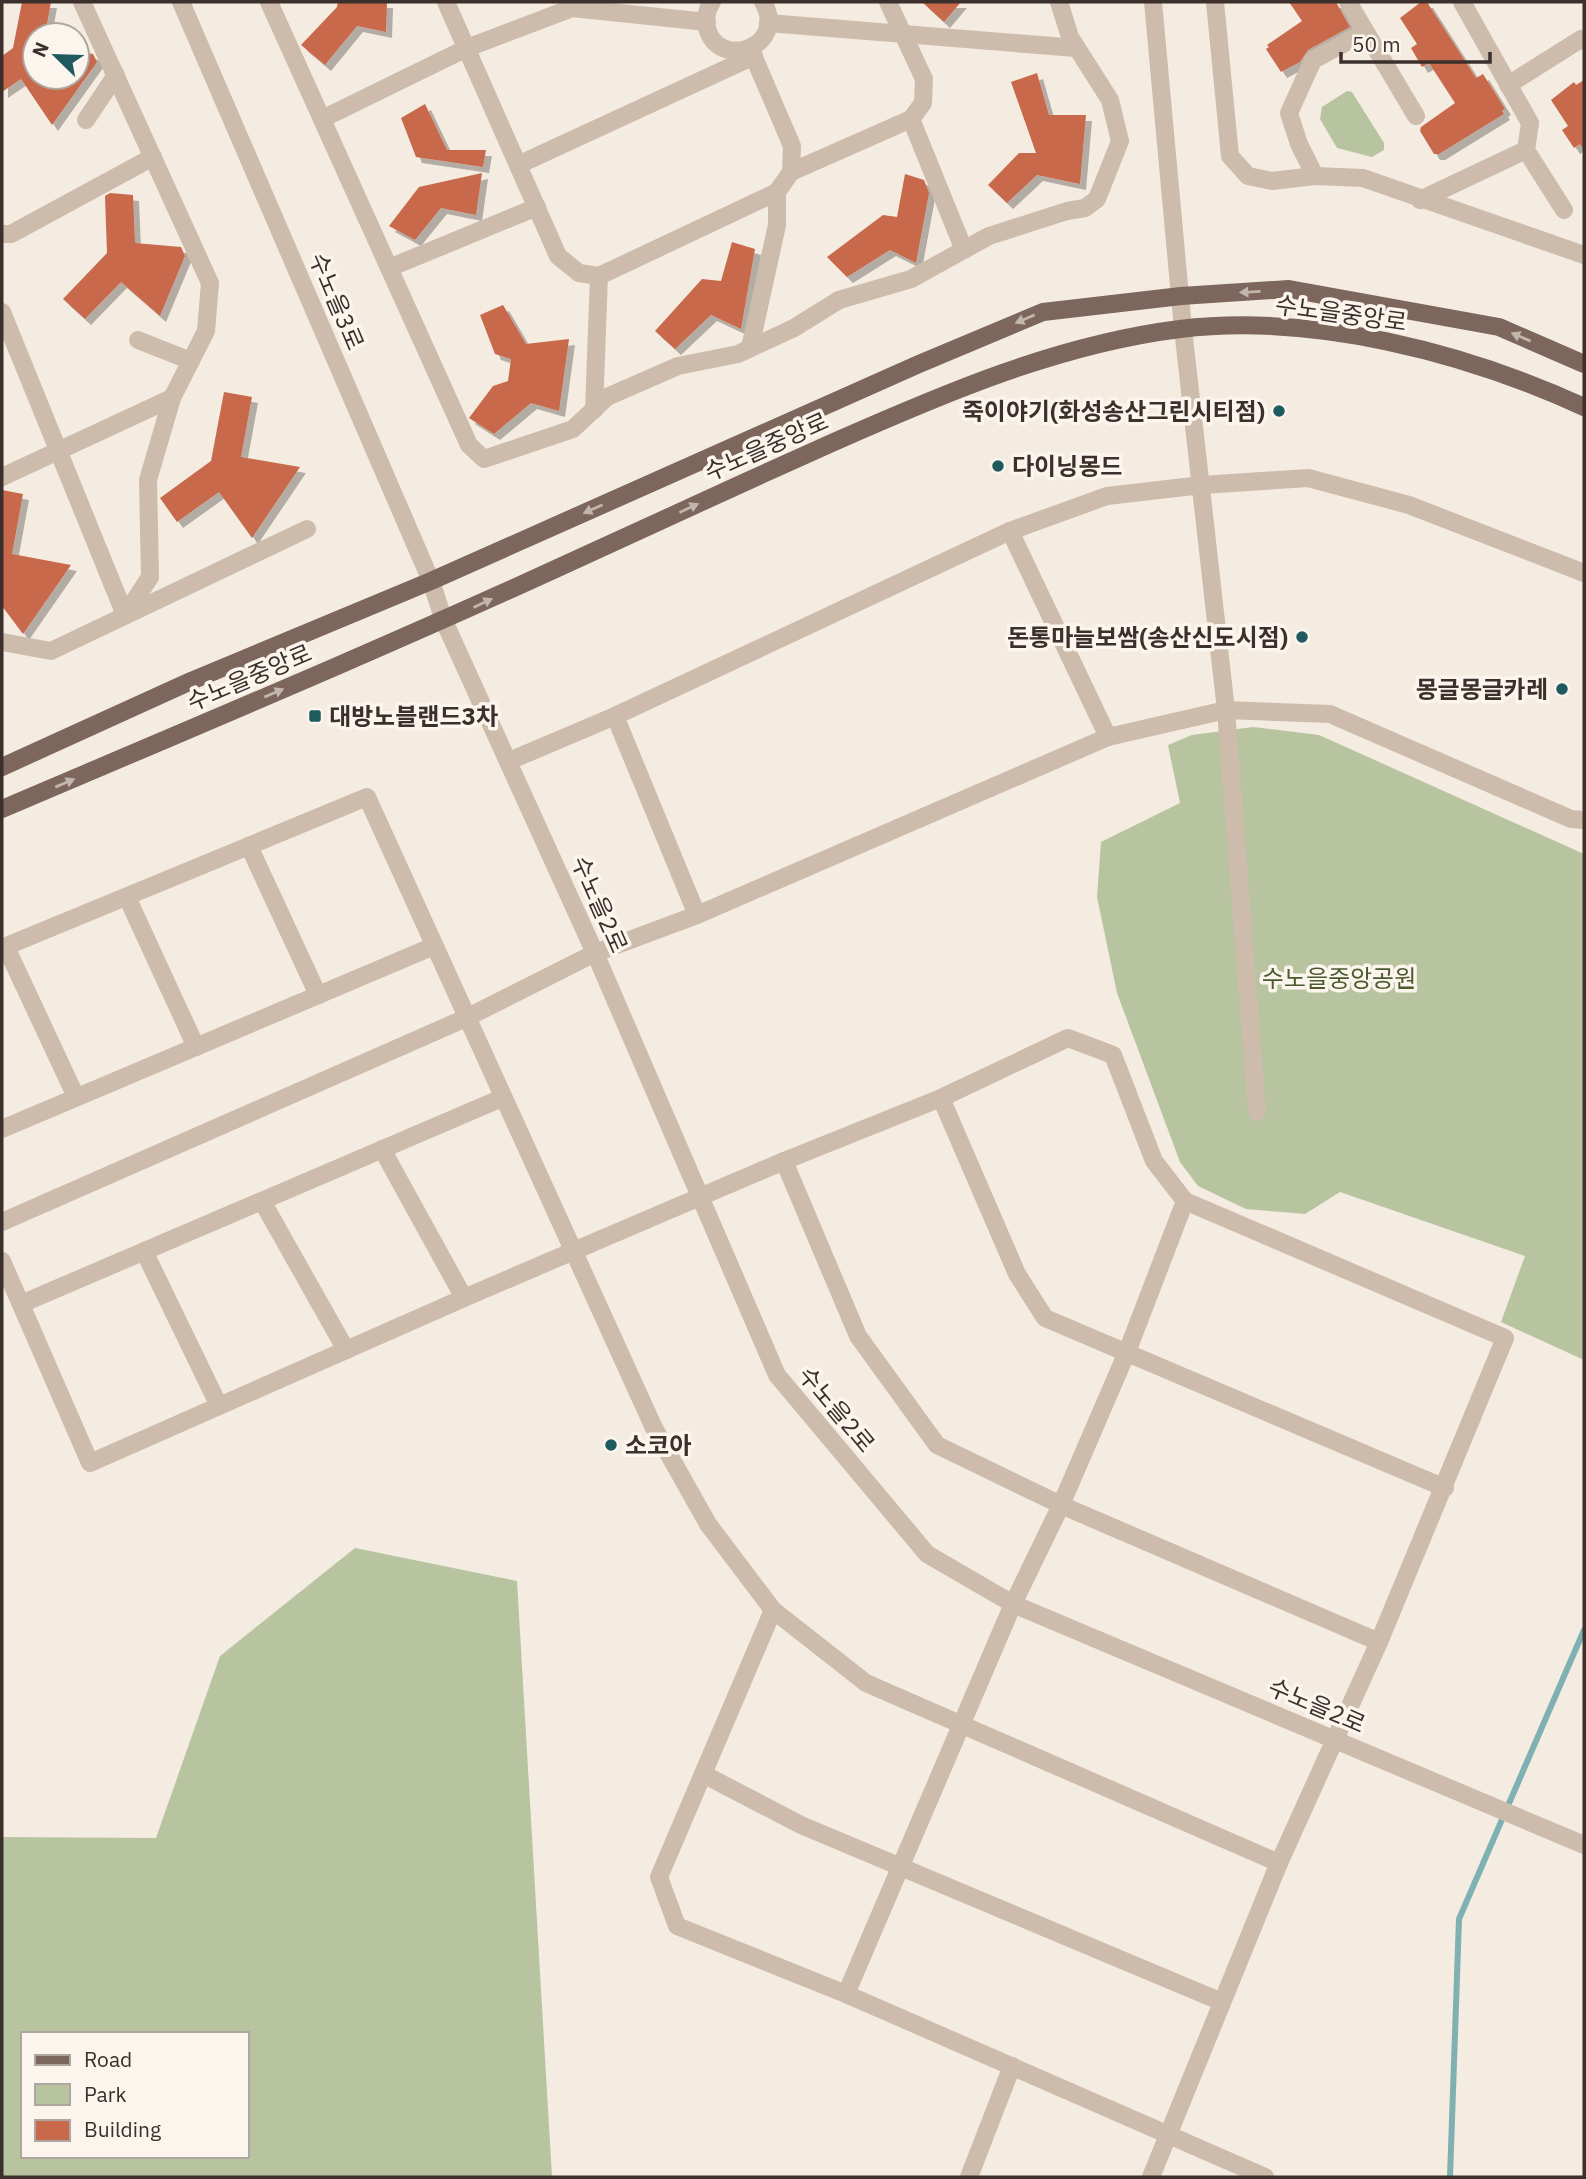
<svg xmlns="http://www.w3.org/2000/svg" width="1586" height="2179" font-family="'IBM Plex Sans','Noto Sans KR',sans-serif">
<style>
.green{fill:#b8c4a0;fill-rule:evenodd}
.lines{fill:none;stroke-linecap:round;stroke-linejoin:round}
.stream{stroke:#7fb0b2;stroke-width:6}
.building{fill:#c8694b;filter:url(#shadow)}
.minor{stroke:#cdbbac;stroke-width:18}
.major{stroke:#7d675c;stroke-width:18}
.oneway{fill:#c2b5ac}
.poi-dot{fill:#1f5a5e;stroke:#fbf5ee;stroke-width:2.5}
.labels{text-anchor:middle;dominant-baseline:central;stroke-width:7;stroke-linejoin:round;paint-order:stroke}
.street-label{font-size:24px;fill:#3b302b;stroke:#fbf5ee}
.poi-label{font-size:24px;font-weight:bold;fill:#3b302b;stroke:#fbf5ee;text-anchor:end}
.park-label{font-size:24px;fill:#4a5a2e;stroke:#fbf5ee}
</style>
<defs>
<filter id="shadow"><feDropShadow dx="6" dy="6" stdDeviation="0" flood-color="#0004"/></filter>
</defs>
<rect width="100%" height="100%" fill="#f4ebe1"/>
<g class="green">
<polygon points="1347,91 1352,92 1384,143 1384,150 1372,157 1337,148 1320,119 1322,107"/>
<polygon points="1253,727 1319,735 1584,854 1584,1360 1501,1322 1525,1256 1340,1192 1305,1214 1246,1209 1198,1186 1180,1162 1117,993 1097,897 1101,842 1180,803 1168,745 1192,735"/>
<path d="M355,1548L517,1581L552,2177H2V1837L156,1838L220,1656ZM23,2034H247V2156H23Z"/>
</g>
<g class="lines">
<polyline class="stream" points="1450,2177 1459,1919 1584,1630"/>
</g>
<g class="building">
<polygon points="22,2 51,2 45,35 35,35 35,77 77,77 77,51 93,54 97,62 52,125 21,79 2,92 2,56 13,48"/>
<polygon points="338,2 387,2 386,32 357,26 325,65 301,45 337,7"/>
<polygon points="922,2 961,2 944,22"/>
<polygon points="1289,2 1336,2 1350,27 1308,50 1300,62 1281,72 1266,49 1269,47 1267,45 1302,21"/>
<polygon points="1421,2 1427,2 1476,78 1483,74 1505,109 1502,111 1504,114 1439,154 1434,154 1420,131 1421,127 1455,103 1429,63 1422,67 1411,48 1417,44 1400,18"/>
<polygon points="1037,73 1049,115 1086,115 1080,184 1037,175 1007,203 988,185 1019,153 1036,153 1011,82"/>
<polygon points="1584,80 1584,150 1580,144 1574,148 1562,130 1568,126 1551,100 1574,82 1576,85"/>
<polygon points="425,104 447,150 486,150 483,167 416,157 401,118"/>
<polygon points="482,173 476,215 441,208 415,240 389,226 419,187"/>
<polygon points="905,174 924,180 929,193 916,263 890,250 847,277 827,257 883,215 897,217"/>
<polygon points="110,193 133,195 135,243 181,247 185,256 160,316 121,282 85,319 63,299 107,253 105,196"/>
<polygon points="732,242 755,249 741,329 711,315 675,349 655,331 702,279 721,281"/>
<polygon points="503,305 526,344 569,339 559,411 531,403 494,434 469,418 493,386 508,381 511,359 495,354 480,315"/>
<polygon points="224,392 252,397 241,457 300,467 252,538 219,492 177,522 160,498 211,461"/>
<polygon points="2,490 23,494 12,554 71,565 23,634 2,606"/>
</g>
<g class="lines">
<g class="minor">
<polyline points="82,2 210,283 206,331 172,398 148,480 150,577 125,615"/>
<polyline points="181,2 431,581 444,621 595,953 777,1375 927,1554 1013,1604 1584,1845"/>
<polyline points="269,2 469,445 484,459 573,429 607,397 678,366 738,354 794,328 839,300 911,279 989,236 1067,211 1085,208 1097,199 1120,141 1110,100 1070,37 1059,2"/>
<polyline points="446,2 558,256 579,273 599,276 777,192 791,172 792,146 750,48"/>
<path d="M712,2C707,9 705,18 707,28C719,72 789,46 763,2"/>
<polyline points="1153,2 1183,329 1226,710 1257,1112"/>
<polyline points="1215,2 1230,156 1248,176 1272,181 1315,176 1363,178 1584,255"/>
<polyline points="1348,2 1416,116"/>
<polyline points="1462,2 1530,123 1526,150 1564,210"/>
<polyline points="768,23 1076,48"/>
<polyline points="1508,85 1581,39 1584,41"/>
<polyline points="322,119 467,48 572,8 707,22"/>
<polyline points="911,119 964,250"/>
<polyline points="86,120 116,75"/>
<polyline points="518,165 754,56"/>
<polyline points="791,172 911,119 923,103 924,79 888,2"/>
<polyline points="1315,176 1299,144 1289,113 1313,60 1365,32"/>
<polyline points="1420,200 1526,150"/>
<polyline points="2,234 11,234 153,157"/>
<polyline points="389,268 537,207"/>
<polyline points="2,312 125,615"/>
<polyline points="138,340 191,361"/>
<polyline points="750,348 777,225 777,192"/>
<polyline points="594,410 599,276"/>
<polyline points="2,477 172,398"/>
<polyline points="1010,531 1108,737"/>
<polyline points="2,642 51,651 307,529"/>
<polyline points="615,716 697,915"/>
<polyline points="509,761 615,716 1010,531 1107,496 1202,485 1308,478 1409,505 1584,573"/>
<polyline points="249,846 318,995"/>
<polyline points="127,897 196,1047"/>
<polyline points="6,947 76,1097"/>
<polyline points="2,948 367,797 654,1428 708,1524 773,1610 866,1683 1279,1863"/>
<polyline points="941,1098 1017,1274 1045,1318 1445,1488"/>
<polyline points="2,1129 434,946"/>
<polyline points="382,1149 464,1298"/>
<polyline points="784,1161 858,1336 937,1445 1061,1505 1379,1642"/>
<polyline points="262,1201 346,1350"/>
<polyline points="2,1222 466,1018 595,953 697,915 1108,737 1226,710 1330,714 1571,819 1584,820"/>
<polyline points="144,1251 219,1406"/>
<polyline points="2,1261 90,1463 464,1298 784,1161 941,1098 1068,1038 1113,1055 1154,1161 1185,1201 1505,1338 1379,1642 1279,1863 1151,2177"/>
<polyline points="21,1304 502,1098"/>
<polyline points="773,1610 659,1877 677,1926 846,1994 1265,2177"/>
<polyline points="703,1774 801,1825 1222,2002"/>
<polyline points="846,1994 1013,1604 1061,1505 1127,1352 1185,1201"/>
<polyline points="969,2177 1012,2066"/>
</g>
<g class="major">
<polyline points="2,767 191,681 431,581 919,364 1043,312 1181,296 1289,289 1499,327 1584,364"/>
<path d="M2,809C197,726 393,644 586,555C669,517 751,479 834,442C945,393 1059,344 1180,329C1312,313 1464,352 1584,407"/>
</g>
</g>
<defs><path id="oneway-solid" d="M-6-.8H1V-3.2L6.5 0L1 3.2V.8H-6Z" transform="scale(1.75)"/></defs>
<g class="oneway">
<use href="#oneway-solid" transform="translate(1250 292) rotate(177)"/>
<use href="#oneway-solid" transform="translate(1025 319) rotate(157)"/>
<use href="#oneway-solid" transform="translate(1521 337) rotate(-157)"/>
<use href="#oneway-solid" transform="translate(689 508) rotate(-25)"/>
<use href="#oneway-solid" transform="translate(593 509) rotate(156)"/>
<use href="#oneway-solid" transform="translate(483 603) rotate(-25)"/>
<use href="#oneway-solid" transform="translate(274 693) rotate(-23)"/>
<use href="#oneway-solid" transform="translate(65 783) rotate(-23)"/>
</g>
<g class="poi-dot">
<circle cx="1279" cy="411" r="7"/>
<circle cx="998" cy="466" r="7"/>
<circle cx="1302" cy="637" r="7"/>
<circle cx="1562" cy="689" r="7"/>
<rect x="308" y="709" width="14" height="14" rx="3.5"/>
<circle cx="611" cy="1445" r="7"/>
</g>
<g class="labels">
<g class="street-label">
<text transform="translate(337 301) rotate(67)">수노을3로</text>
<text transform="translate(1341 313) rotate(8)">수노을중앙로</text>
<text transform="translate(766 446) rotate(-24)">수노을중앙로</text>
<text transform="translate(249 677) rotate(-23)">수노을중앙로</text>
<text transform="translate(600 904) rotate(66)">수노을2로</text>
<text transform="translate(837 1409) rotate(50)">수노을2로</text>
<text transform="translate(1317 1705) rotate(23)">수노을2로</text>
</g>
<g class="poi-label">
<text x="1265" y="411">죽이야기(화성송산그린시티점)</text>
<text x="1012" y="466" text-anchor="start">다이닝몽드</text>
<text x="1288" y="637">돈통마늘보쌈(송산신도시점)</text>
<text x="1548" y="689">몽글몽글카레</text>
<text x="329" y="716" text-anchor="start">대방노블랜드3차</text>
<text x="625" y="1445" text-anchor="start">소코아</text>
</g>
<g class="park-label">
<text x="1339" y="978">수노을중앙공원</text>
</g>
</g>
<rect width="1586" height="2179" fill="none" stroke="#3b302b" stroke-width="7"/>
<rect x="21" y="2032" width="228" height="126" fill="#fbf5ee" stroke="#aea6a0" stroke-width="2"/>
<rect x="35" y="2055" width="35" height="10" fill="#7d675c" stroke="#aea6a0" stroke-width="2"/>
<text x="84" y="2067" font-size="21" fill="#3b302b">Road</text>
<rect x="35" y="2084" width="35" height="21" fill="#b8c4a0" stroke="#aea6a0" stroke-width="2"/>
<text x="84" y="2102" font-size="21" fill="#3b302b">Park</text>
<rect x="35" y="2120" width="35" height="21" fill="#c8694b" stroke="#aea6a0" stroke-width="2"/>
<text x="84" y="2137" font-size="21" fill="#3b302b">Building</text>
<g transform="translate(56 56) rotate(293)"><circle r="33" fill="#fbf5ee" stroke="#aea6a0" stroke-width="2"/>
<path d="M0-5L12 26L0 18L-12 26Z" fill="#1f5a5e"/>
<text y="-10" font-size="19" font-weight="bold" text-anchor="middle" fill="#3b302b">N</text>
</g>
<path d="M1341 52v10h149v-10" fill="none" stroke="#3b302b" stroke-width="3.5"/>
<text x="1352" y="52" font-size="21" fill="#3b302b" stroke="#fbf5ee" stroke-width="5" paint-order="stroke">50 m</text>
</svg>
